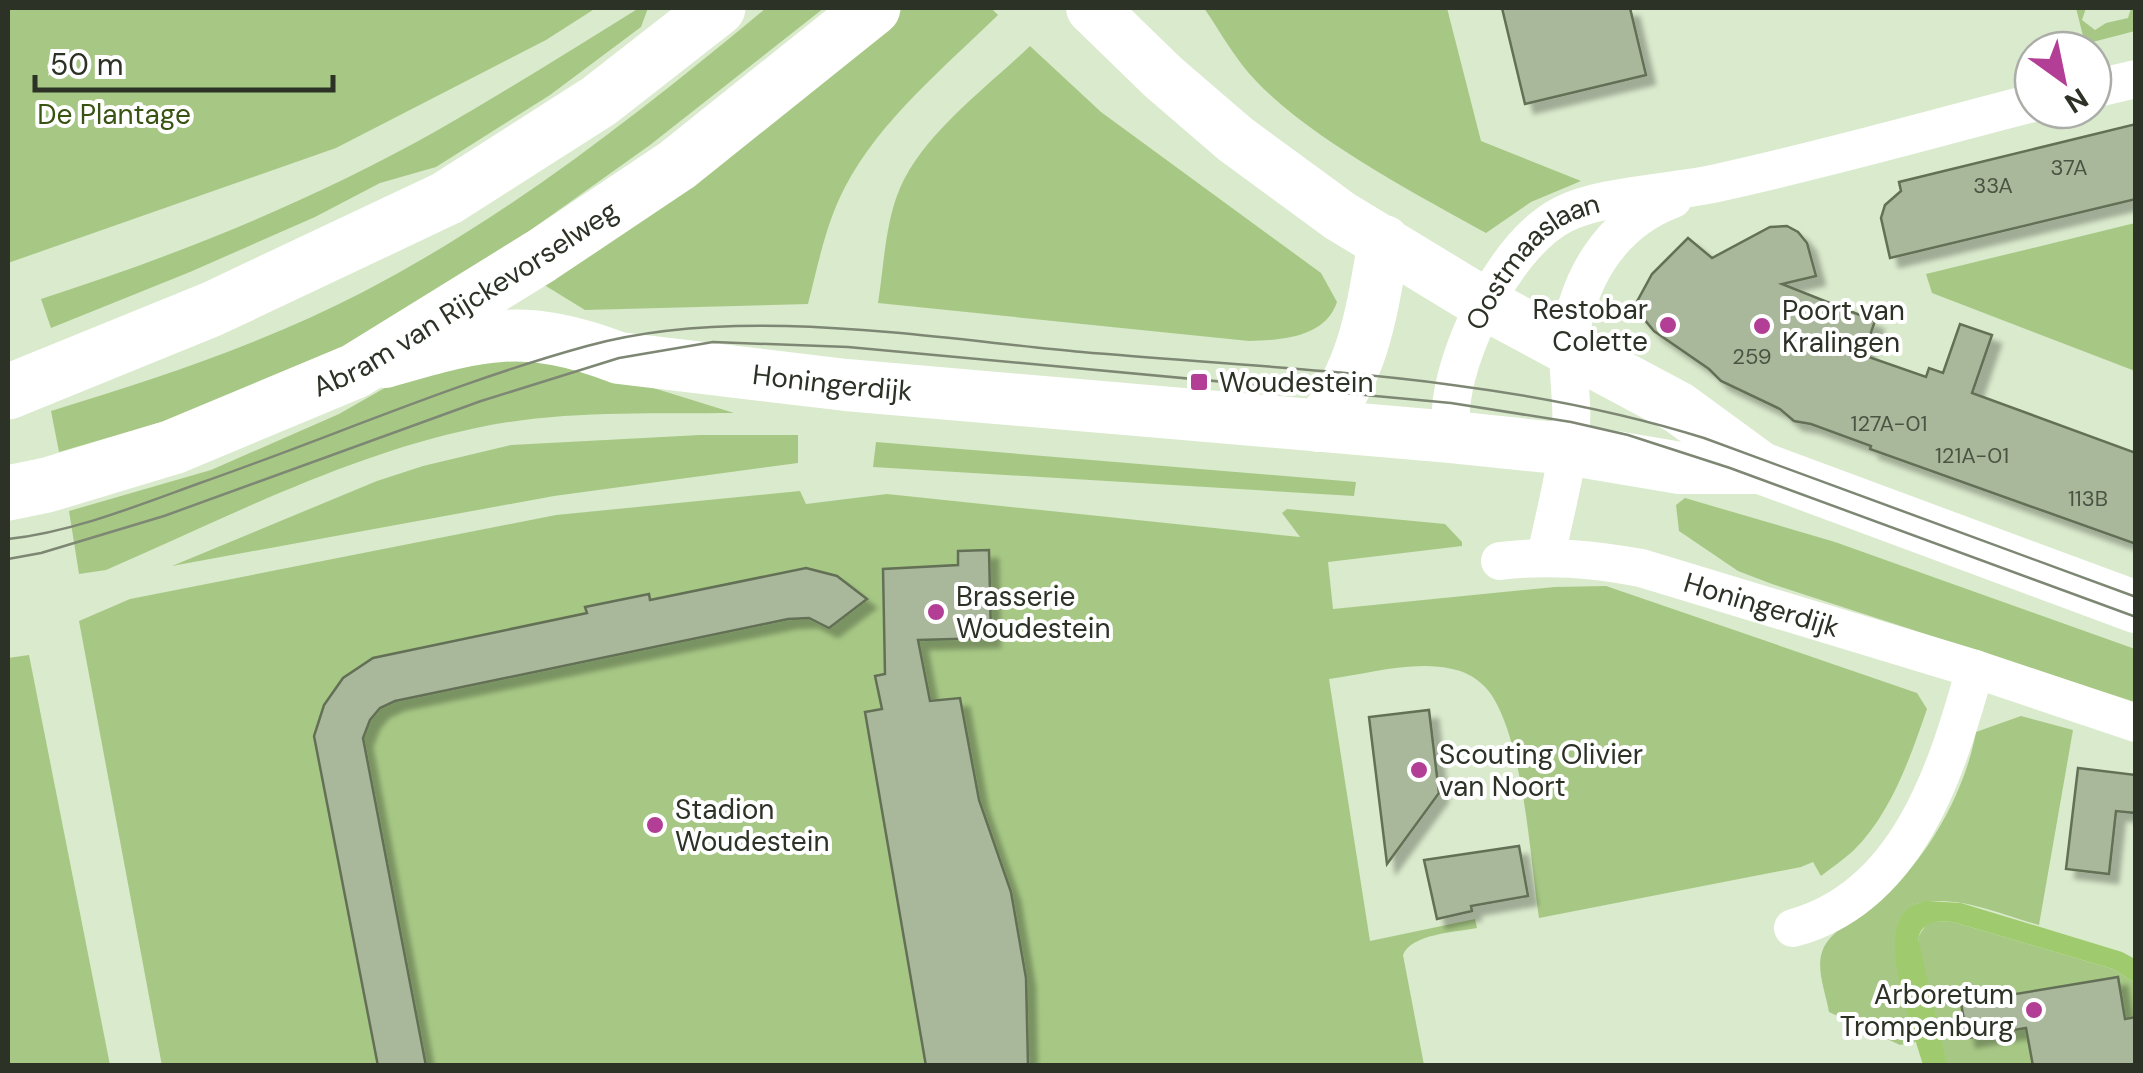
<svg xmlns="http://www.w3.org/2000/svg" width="2143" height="1073" font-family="'DM Sans',sans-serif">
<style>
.green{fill:#a7c885}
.water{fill:#9fcb6e}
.building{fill:#a9b89b;stroke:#637056;stroke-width:2.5;filter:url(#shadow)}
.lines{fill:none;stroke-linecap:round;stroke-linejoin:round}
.street{stroke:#fff;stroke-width:38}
.secondary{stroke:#fff;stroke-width:52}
.primary{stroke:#fff;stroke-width:55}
.tram{stroke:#7d8773;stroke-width:2.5}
.poi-dot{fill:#b33e95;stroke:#fff;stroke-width:4}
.labels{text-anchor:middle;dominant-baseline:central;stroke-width:8;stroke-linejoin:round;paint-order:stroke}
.number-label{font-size:22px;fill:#4b5443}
.park-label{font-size:28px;fill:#385312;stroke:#fff}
.street-label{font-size:28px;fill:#2c3226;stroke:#fff}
.poi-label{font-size:28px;fill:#2c3226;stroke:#fff;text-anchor:start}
</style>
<defs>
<filter id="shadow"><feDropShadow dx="9" dy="9" stdDeviation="2.5" flood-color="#0004"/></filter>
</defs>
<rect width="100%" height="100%" fill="#daeacc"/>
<g class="green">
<polygon points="8,8 596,8 546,40 336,148 8,263"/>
<path d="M639,8H648L641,27L550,95L436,167L380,183L315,217L190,272L51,328L41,299C178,255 312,201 438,130C506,91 573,49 639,8Z"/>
<path d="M766,8H824L650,145L399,324L230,402L59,452L51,411C156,379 265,343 363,292C509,216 641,112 766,8Z"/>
<path d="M895,8H991L998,15C943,69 881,119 845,187C826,223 818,265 808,304L585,310L541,283Z"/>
<path d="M1204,8H1447L1481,141L1581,181L1531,202L1486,233C1414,193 1293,130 1243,66C1229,48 1217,27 1204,8Z"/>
<polygon points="2076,8 2086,8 2082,20 2095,30 2106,23 2128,18 2131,8 2135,8 2135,31 2085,44"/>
<path d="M1030,46L1101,112L1321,273L1337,302C1325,338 1281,340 1249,341L878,303C884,266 885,223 900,188C923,134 988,86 1030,46Z"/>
<polygon points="2135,223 2135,371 1932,293 1926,274"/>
<path d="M484,347L602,372L734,413C649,414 559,410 476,428C347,455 226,518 106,570L79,574L69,511L211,470L339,414L404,377Z"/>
<polygon points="700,435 798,435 798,463 554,496 172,566 377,481 423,466 511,445"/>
<polygon points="876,442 1356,482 1354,496 873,467"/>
<path d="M800,491L806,504L887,494L1300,537L1282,513L1287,509L1445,524L1462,542V546L1328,562L1333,609L1555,587L1606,586L1917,693L1927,709C1910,758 1891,814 1853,851C1843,860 1831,868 1821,876L1813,862L1801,867L1539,918C1530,857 1524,750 1494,699C1486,684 1469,672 1452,669C1413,660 1368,674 1329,679L1370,941L1475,919L1477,928C1456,932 1411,934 1403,955L1424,1065L162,1066L79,621L130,599L556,515Z"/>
<polygon points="1685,498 1835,542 2135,649 2135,702 1772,584 1738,571 1679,531 1676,505"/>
<polygon points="29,655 110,1065 8,1065 8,658"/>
<path d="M2021,716L2073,730L2039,925C2002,915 1955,893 1916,904L1895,944L1916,1042L1900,1045L1829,1012C1826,994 1816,970 1822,952C1830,927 1876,906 1895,886C1934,846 1966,787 1976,732Z"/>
<polygon points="1933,921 1953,922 2113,969 2135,983 2135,1065 1912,1065 1934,1062 1918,937 1926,925"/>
</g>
<path class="water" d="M1927,901L1961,903L2122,952L2135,959V983L2113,969L1953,922C1937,921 1924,920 1918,938L1947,1065H1923C1913,1030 1882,951 1901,917C1906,907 1917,903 1927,901Z"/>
<g class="building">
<polygon points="1502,8 1630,8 1646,75 1525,104"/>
<polygon points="2136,124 2136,199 1890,258 1881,218 1885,205 1901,191 1899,182"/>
<polygon points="1787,226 1798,232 1807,243 1816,276 1782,284 1875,321 1863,355 1926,377 1929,368 1943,373 1960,324 1992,335 1972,393 2136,453 2136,544 1870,449 1871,446 1811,424 1794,421 1780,409 1721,381 1709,369 1654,331 1634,307 1652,274 1688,238 1712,258 1770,227"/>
<polygon points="989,550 991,638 918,640 930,701 960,698 979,800 1011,892 1026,978 1028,1066 926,1066 865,712 882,709 875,676 885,674 883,569 958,565 958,551"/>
<polygon points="806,568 837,576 867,599 829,628 809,618 788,619 395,701 380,708 370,720 363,738 426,1066 378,1066 314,736 324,705 343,678 373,658 587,613 585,607 649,594 650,600"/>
<polygon points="1429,710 1439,793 1387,864 1369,717"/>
<polygon points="2078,768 2136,775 2136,813 2116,811 2109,874 2066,869"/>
<polygon points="1519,846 1528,896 1471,906 1472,911 1437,919 1424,860"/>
<polygon points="2118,977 2125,1019 2136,1017 2136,1066 2033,1066 2026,1028 1967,1038 1961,1003"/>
</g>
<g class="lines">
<g class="street">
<polyline points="2093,89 2136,79"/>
<path id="s1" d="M1451,437C1451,425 1450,412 1452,399C1460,341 1507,244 1562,215C1600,195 1673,193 1717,183C1823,160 1928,130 2033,103"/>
<path d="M1546,556C1555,513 1567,469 1571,426C1573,401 1567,375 1569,349C1575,282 1609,223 1673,199"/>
<path id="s2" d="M1500,561C1549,555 1592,559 1641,568L1975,669L2136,723"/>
<path d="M1793,928C1908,897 1947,770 1975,669"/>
</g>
<g class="secondary">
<polyline points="1092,8 1163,77 1235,139 1340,216 1485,304 1679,408 1761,468 2136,607"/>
<path id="s3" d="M385,362C479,335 523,321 619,358L846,385L1451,437L1567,449L1680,468H1761"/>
<path d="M1319,426C1365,370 1372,310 1384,241"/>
</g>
<g class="primary">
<polyline points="8,392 212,309 447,198 599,101 718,8"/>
<path id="s4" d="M8,493L47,485L173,447L355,371L541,256L677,165L873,8"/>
</g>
<g class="tram">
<path d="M8,539C73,532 139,505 200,483C329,438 456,382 587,346C737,304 928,338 1082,352C1289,370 1504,375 1704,438L2136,597"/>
<polyline points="8,559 41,553 164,516 481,401 619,358 713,342 848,347 1451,403 1571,422 1628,435 1730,468 2136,617"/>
</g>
</g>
<g class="poi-dot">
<circle cx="1668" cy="325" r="10"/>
<circle cx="1762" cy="326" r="10"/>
<rect x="1189" y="372" width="20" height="20" rx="5"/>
<circle cx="936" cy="612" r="10"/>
<circle cx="1419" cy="770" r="10"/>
<circle cx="655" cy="825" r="10"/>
<circle cx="2034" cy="1010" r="10"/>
</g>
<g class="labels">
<g class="number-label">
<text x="2069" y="167">37A</text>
<text x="1993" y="185">33A</text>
<text x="1752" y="356">259</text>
<text x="1889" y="423">127A-01</text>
<text x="1972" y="455">121A-01</text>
<text x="2088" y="498">113B</text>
</g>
<g class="park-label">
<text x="114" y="114">De Plantage</text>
</g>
<g class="street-label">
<text stroke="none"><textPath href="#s1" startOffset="205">Oostmaaslaan</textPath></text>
<text stroke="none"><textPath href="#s4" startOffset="500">Abram van Rijckevorselweg</textPath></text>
<text stroke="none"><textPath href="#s3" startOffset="455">Honingerdijk</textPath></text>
<text stroke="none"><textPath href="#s2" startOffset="268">Honingerdijk</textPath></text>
</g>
<g class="poi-label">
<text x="1648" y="309" text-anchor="end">Restobar<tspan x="1648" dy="32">Colette</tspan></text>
<text x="1782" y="310">Poort van<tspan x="1782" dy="32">Kralingen</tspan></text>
<text x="1219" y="382">Woudestein</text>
<text x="956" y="596">Brasserie<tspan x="956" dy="32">Woudestein</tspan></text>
<text x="1439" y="754">Scouting Olivier<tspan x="1439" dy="32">van Noort</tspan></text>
<text x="675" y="809">Stadion<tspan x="675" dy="32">Woudestein</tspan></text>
<text x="2014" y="994" text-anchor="end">Arboretum<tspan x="2014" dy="32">Trompenburg</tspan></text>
</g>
</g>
<rect width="2143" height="1073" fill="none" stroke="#2c3226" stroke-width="20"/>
<g transform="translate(2063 80) rotate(147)"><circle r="48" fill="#ffffff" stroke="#abada8" stroke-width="2.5"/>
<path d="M0-8L18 38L0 25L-18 38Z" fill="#b33e95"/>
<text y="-15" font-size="28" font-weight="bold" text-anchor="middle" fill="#2c3226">N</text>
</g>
<path d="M35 75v15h298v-15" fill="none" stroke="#2c3226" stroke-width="5"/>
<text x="50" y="75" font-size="30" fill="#2c3226" stroke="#ffffff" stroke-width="8" paint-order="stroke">50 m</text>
</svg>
